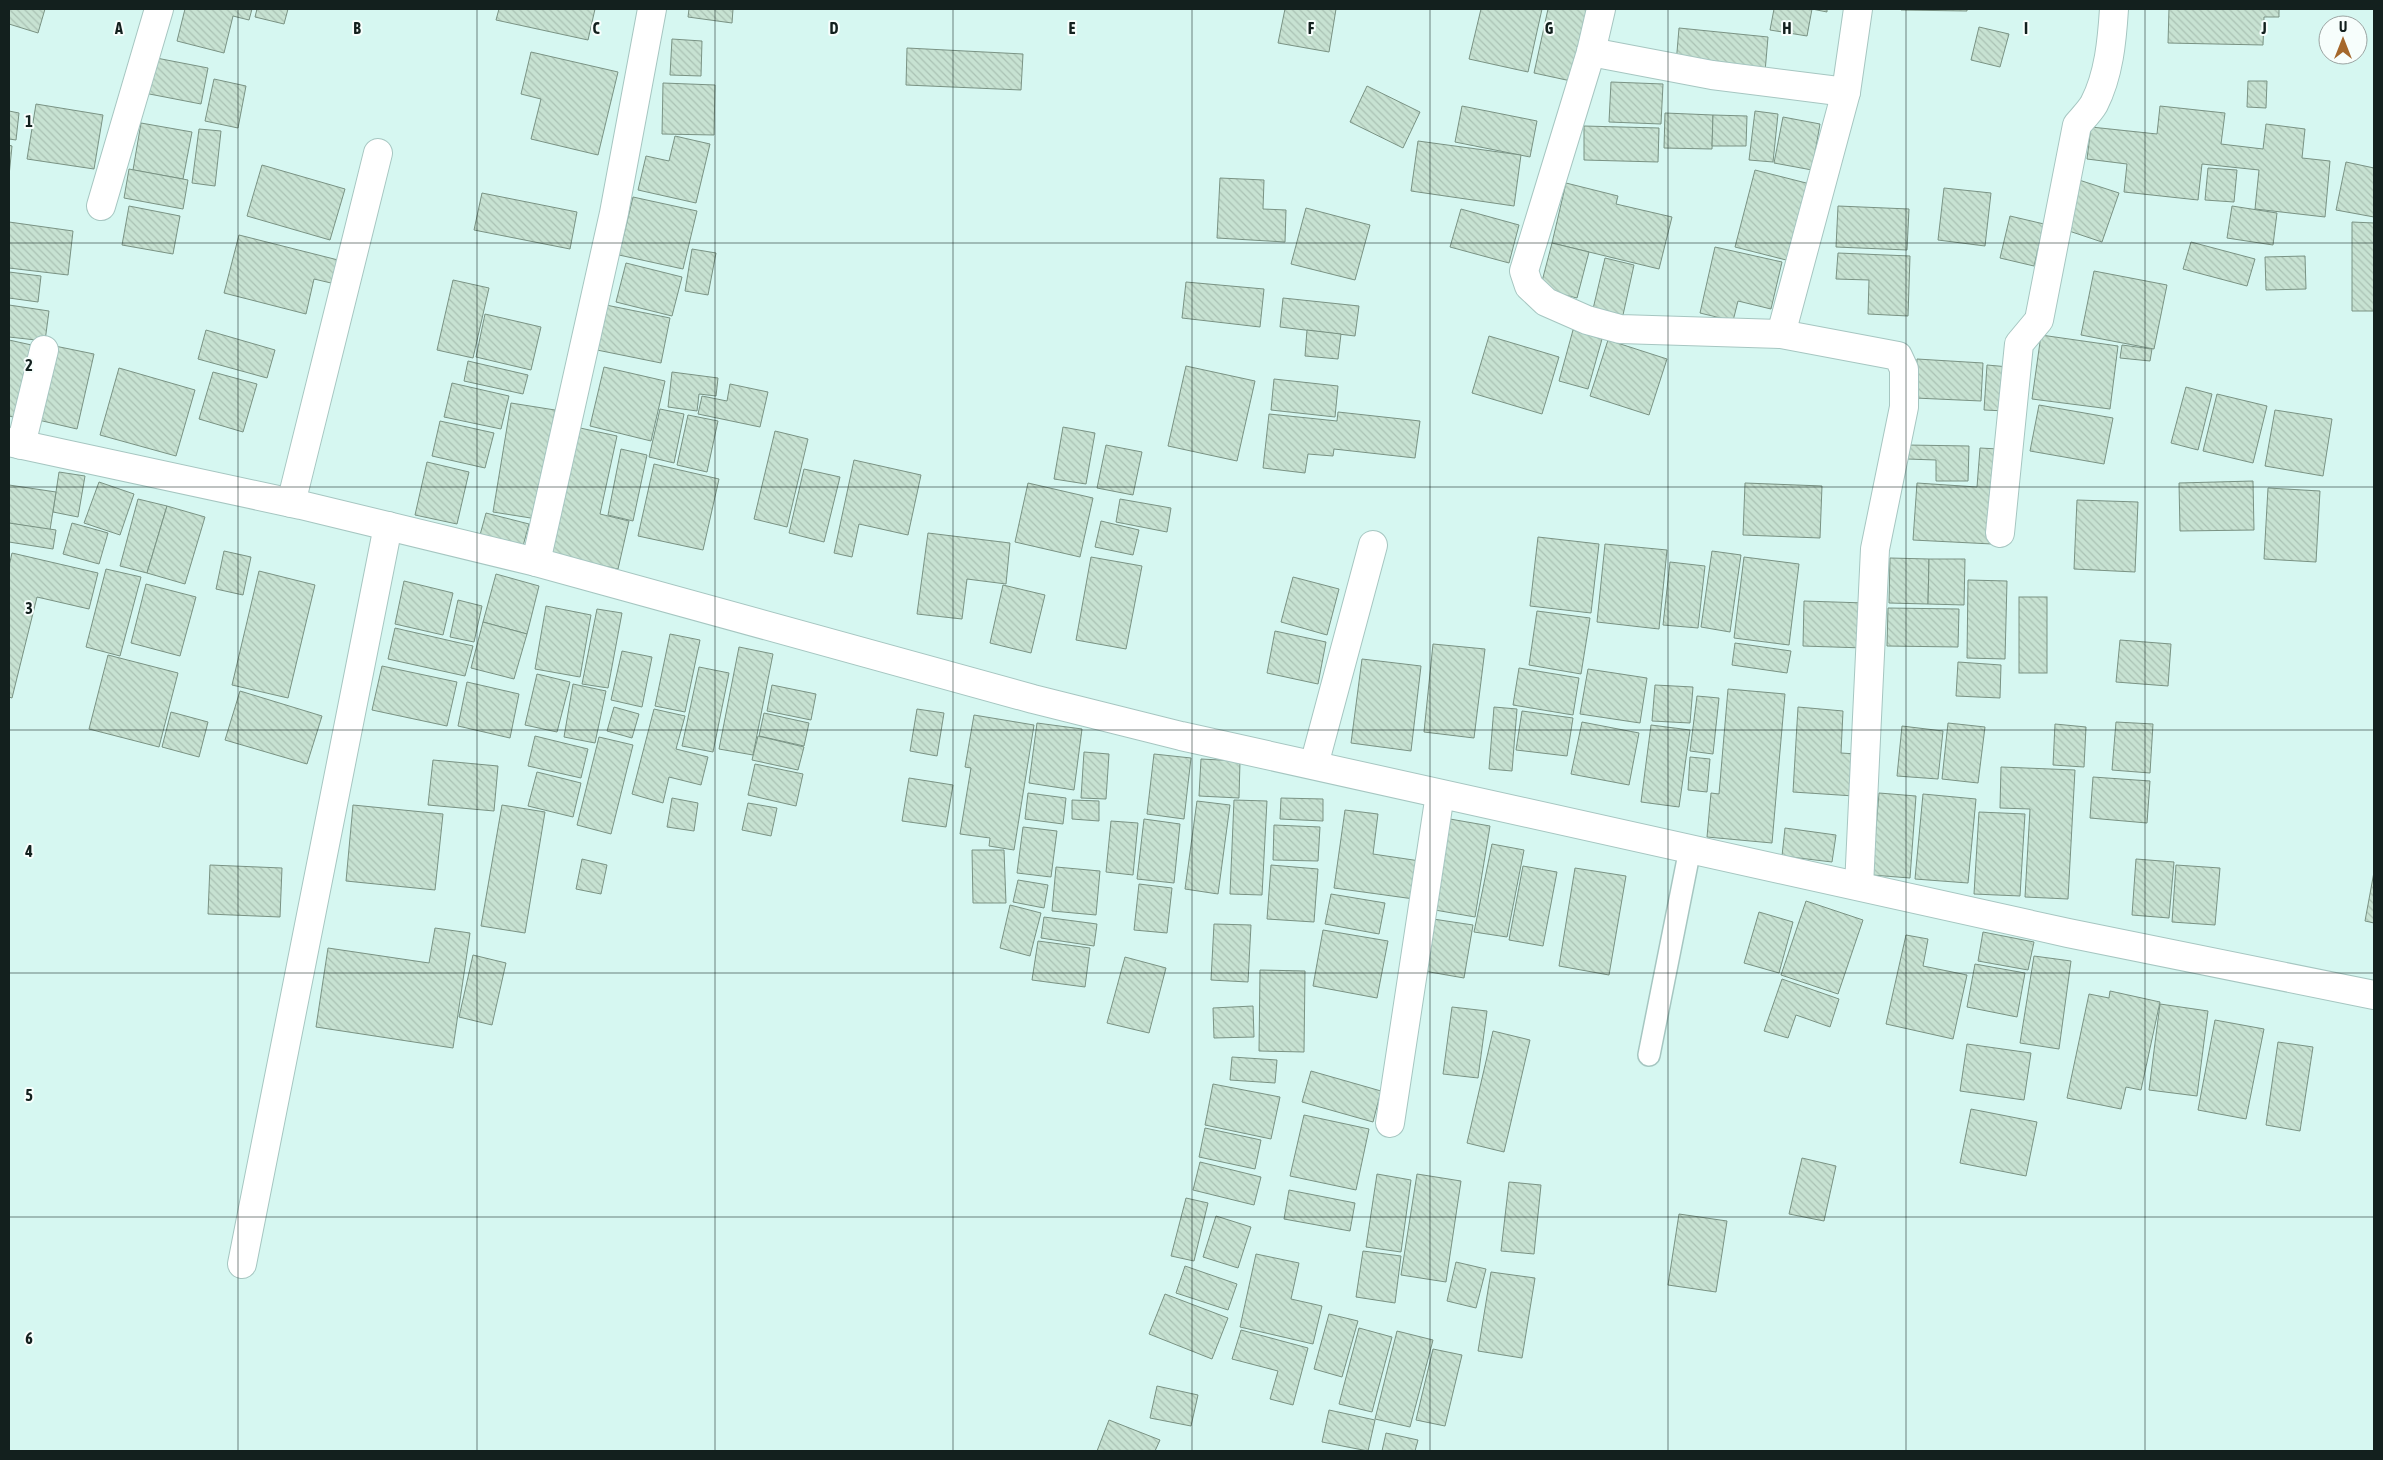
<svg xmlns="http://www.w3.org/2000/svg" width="2383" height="1460" font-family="'Asap Condensed',sans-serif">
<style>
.building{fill:url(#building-back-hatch);stroke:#7a9384}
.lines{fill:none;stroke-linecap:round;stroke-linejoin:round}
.lane-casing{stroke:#a6c6c1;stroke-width:24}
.street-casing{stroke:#a6c6c1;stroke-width:30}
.lane{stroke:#fff;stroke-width:21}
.street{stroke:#fff;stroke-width:28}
.grid{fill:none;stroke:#13201e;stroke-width:1;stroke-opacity:0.55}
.grid-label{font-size:16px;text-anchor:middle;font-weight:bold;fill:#13201e;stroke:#f7fefc;stroke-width:4;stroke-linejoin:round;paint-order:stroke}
</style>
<defs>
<pattern id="building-back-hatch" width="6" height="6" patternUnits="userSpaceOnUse" patternTransform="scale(1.25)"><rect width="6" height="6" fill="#c7e2d2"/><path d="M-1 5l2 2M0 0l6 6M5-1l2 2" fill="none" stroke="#aac2b4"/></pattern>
</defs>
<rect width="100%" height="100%" fill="#d6f7f1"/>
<g class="building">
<polygon points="9,9 45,9 38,33 9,24"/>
<polygon points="185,9 252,9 249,20 233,16 224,53 177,41"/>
<polygon points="257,9 288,9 284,24 255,17"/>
<polygon points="499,9 595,9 588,40 496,20"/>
<polygon points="689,9 733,9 732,23 688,17"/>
<polygon points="1285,9 1336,9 1329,52 1278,43"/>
<polygon points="1481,9 1542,9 1528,72 1469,59"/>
<polygon points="1548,9 1587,9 1571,81 1534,73"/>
<polygon points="1774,9 1827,9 1827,12 1812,9 1807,36 1770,30"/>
<polygon points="1901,9 1967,9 1967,11 1901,10"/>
<polygon points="2169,9 2279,9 2279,17 2264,17 2263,45 2168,43"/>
<polygon points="1979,27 2009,34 2000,67 1971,60"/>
<polygon points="1679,28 1768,37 1765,72 1676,64"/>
<polygon points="672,39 702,41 701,76 670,75"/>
<polygon points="907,48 1023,54 1021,90 906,85"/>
<polygon points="531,52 618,72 598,155 531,139 541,99 521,94"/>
<polygon points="146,56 208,68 201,104 139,92"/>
<polygon points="214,79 246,86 238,128 205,121"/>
<polygon points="2248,81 2267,81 2266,108 2247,107"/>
<polygon points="1611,82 1663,84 1661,124 1609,122"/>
<polygon points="663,83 715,85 714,135 662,134"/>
<polygon points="1367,86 1420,112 1403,148 1350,122"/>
<polygon points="36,104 103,115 94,169 27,159"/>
<polygon points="1462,106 1537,121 1530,157 1455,142"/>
<polygon points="2160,106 2225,113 2221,144 2263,149 2266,124 2305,129 2302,158 2330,161 2325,217 2255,209 2259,170 2202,164 2198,200 2124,192 2127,164 2087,159 2091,127 2157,134"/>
<polygon points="9,111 19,113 16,140 9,139"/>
<polygon points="1755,111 1778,114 1773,162 1749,160"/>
<polygon points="1665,113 1713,115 1712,149 1664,148"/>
<polygon points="1713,115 1747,116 1746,146 1712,146"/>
<polygon points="1783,117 1820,124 1812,170 1774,163"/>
<polygon points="141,123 192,132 183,179 133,170"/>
<polygon points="1584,126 1659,128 1658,162 1584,160"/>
<polygon points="199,129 221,131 215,186 192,183"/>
<polygon points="675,136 710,144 696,203 638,190 646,156 669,161"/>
<polygon points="1418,141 1521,155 1514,206 1411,191"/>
<polygon points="9,145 12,146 9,176"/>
<polygon points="2346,162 2374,168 2374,217 2336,210"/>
<polygon points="262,165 345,189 330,240 247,216"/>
<polygon points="2208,168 2237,170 2234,202 2205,200"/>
<polygon points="129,169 188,180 183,209 124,198"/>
<polygon points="1755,170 1814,185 1794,262 1735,247"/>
<polygon points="1220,178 1264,180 1263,209 1286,210 1285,242 1217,238"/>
<polygon points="2079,180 2119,193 2102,242 2063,229"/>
<polygon points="1566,183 1618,196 1616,204 1672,217 1659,269 1552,243"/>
<polygon points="1944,188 1991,193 1985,246 1938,240"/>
<polygon points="482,193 577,212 570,249 474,230"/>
<polygon points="633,197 697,211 683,269 619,255"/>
<polygon points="129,206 180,216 173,254 122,245"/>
<polygon points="1838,206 1909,209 1907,250 1836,247"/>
<polygon points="2232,206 2277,213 2273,245 2227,238"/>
<polygon points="1306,208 1370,225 1355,280 1291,264"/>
<polygon points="1461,209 1519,225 1509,263 1450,247"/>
<polygon points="2010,216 2044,224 2034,266 2000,258"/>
<polygon points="9,222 73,231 68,275 9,268"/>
<polygon points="2352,222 2374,223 2374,311 2352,311"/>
<polygon points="239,235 338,260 331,283 314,279 306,314 224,293"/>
<polygon points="2191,242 2255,259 2247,286 2183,269"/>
<polygon points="1552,243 1589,252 1577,298 1540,289"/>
<polygon points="1715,247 1782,262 1771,309 1738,301 1733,321 1700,313"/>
<polygon points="692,249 716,253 708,295 685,291"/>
<polygon points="1838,253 1910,256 1908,316 1868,314 1869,280 1836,279"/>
<polygon points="2305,256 2306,289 2266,290 2265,257"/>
<polygon points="1605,258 1634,265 1623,315 1593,309"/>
<polygon points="626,263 682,277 672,316 616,302"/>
<polygon points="2094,271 2167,285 2154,349 2081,335"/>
<polygon points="9,272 41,276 38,302 9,298"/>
<polygon points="453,280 489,288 473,358 437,350"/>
<polygon points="1186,282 1264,289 1260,327 1182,318"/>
<polygon points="1283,298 1359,306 1355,336 1280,327"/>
<polygon points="9,305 49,311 45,341 9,337"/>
<polygon points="606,305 670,318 661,363 597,350"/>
<polygon points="485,314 541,327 531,370 476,357"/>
<polygon points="206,330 275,350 267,378 198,359"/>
<polygon points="1307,330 1341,334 1338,359 1305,356"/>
<polygon points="1573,330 1602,339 1588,389 1559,381"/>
<polygon points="2041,335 2118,346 2110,409 2032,399"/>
<polygon points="1489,336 1559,357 1542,414 1472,393"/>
<polygon points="9,340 36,346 21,419 9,416"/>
<polygon points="1608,340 1667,359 1649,415 1590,396"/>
<polygon points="50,345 94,354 77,429 34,419"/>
<polygon points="2122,345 2152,349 2150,361 2120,358"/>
<polygon points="1917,359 1983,363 1981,401 1915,398"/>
<polygon points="468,361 528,375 523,394 464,381"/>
<polygon points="1987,365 2009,367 2006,411 1984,410"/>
<polygon points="1186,366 1255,381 1237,461 1168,446"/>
<polygon points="604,367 665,381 651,441 590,426"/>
<polygon points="119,368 195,390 176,456 100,435"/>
<polygon points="213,372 257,384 243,432 199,419"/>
<polygon points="672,372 718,378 716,396 699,394 697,411 668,407"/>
<polygon points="1274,379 1338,386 1335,417 1271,410"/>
<polygon points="452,383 509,396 501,429 444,417"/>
<polygon points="730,384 768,392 760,427 698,414 702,396 727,401"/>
<polygon points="2186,387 2212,394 2198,450 2171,443"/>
<polygon points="2217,394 2267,406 2253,463 2203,451"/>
<polygon points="511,403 555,410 537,519 493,512"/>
<polygon points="2039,405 2113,418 2104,464 2030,451"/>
<polygon points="660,409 684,414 674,463 649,457"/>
<polygon points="2275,410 2332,419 2323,476 2265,466"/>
<polygon points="1338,412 1420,421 1415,458 1334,449 1333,456 1308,454 1305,473 1263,468 1269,414 1337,421"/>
<polygon points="688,415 718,421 707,472 677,465"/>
<polygon points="440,421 494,433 485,468 432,456"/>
<polygon points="571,426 617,436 600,514 629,521 618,569 543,553"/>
<polygon points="1063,427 1095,433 1086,484 1054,479"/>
<polygon points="775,431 808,439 787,527 754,519"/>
<polygon points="1106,445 1142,452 1133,495 1097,488"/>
<polygon points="1907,445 1969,446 1968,481 1936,481 1936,460 1907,459"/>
<polygon points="1980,448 1998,449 1992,544 1913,540 1917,483 1977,487"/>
<polygon points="621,449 647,455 633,521 608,515"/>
<polygon points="854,460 921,475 908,535 859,524 852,557 834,553"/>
<polygon points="427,462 469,472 457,524 415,515"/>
<polygon points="654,464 719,479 703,550 638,536"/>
<polygon points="804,469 840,477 824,542 789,533"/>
<polygon points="59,472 85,476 78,517 53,512"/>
<polygon points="2253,481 2254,530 2180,531 2179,483"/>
<polygon points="99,482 134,494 120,535 84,523"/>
<polygon points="1028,483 1093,498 1080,557 1015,542"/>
<polygon points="1745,483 1822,486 1820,538 1743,535"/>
<polygon points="9,485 56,492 50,530 9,523"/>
<polygon points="2268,488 2320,491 2316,562 2264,559"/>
<polygon points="138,499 167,506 147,573 120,566"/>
<polygon points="1120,499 1171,508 1167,532 1116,522"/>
<polygon points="2077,500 2138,502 2135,572 2074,569"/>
<polygon points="167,506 205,517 185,584 147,573"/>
<polygon points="486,513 529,524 523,546 480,535"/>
<polygon points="1101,521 1139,530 1133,555 1095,547"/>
<polygon points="9,523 56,530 53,549 9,542"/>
<polygon points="72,523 108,533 99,564 63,554"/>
<polygon points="928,533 1010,543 1006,584 967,579 962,619 917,614"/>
<polygon points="1538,537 1599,544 1591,613 1530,606"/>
<polygon points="1605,544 1667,550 1659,629 1597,622"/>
<polygon points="224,551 251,557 243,595 216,589"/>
<polygon points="1712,551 1741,555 1730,632 1701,627"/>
<polygon points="12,553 98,573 89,609 37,597 12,698 9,697 9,566"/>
<polygon points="1091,557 1142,566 1126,649 1076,640"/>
<polygon points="1744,557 1799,564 1789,645 1734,638"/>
<polygon points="1890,558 1929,559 1928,604 1889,603"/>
<polygon points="1929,559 1965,559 1964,605 1928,604"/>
<polygon points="1670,562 1705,566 1698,628 1663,625"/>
<polygon points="106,569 141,577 120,656 86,647"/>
<polygon points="259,571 315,585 288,698 232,685"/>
<polygon points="496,574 539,586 527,634 483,622"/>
<polygon points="1293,577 1339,589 1327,635 1281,622"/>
<polygon points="1968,580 2007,581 2005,659 1967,658"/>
<polygon points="404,581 453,593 443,635 395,624"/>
<polygon points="146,584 196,597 180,656 131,643"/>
<polygon points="1003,585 1045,595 1031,653 990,643"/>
<rect x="2019" y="597" width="28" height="76"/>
<polygon points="458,600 482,606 474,642 450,637"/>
<polygon points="1804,601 1865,603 1864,648 1803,646"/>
<polygon points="546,606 591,615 580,677 535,669"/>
<polygon points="1888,608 1959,609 1958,647 1887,646"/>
<polygon points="597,609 622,613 608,688 582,684"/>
<polygon points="1537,611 1590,618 1581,674 1529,665"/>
<polygon points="483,622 527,634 514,679 471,668"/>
<polygon points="395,628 473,646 465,676 388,659"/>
<polygon points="1275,631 1326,642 1318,684 1267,673"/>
<polygon points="670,634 700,640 685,712 655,706"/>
<polygon points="2120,640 2171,644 2168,686 2116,682"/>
<polygon points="1735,643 1791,651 1787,673 1732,665"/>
<polygon points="1433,644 1485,649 1474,738 1424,732"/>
<polygon points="739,647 773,654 753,755 719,749"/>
<polygon points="622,651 652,657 642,707 611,700"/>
<polygon points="108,655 178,673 159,747 89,729"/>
<polygon points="1362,659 1421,666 1411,751 1351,743"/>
<polygon points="1958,662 2001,665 2000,698 1956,696"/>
<polygon points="382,666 457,682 447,726 372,710"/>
<polygon points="699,667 729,673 713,752 682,746"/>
<polygon points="1519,668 1579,678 1573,715 1513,705"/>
<polygon points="1588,669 1647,678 1640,723 1580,714"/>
<polygon points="537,674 570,682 557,732 525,725"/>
<polygon points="467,682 519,694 510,738 458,726"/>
<polygon points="573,684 606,691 595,743 564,737"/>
<polygon points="772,685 816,694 811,720 767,711"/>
<polygon points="1655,685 1693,687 1690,723 1652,721"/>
<polygon points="1728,689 1785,694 1772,843 1707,837 1711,793 1719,794"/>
<polygon points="240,691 322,716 307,764 225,740"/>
<polygon points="1697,696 1719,698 1713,754 1690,751"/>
<polygon points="614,707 639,714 632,738 607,731"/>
<polygon points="1494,707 1517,709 1512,771 1489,769"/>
<polygon points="1798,707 1843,711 1841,753 1857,754 1854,796 1793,792"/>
<polygon points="654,709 685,716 676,749 708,757 701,785 669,777 663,803 632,794"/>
<polygon points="917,709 944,713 937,756 910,751"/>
<polygon points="1522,711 1573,718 1567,756 1516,750"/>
<polygon points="171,712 208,722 199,757 162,747"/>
<polygon points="764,713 809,723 804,746 759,736"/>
<polygon points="974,715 1034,725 1014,850 989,846 990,838 960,834 971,768 965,767"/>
<polygon points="1582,722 1639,733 1629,785 1571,774"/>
<polygon points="2116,722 2153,724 2150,773 2112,770"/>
<polygon points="1037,723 1082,729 1074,790 1029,783"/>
<polygon points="1948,723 1985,727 1978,783 1942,779"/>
<polygon points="2055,724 2086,727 2084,767 2053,765"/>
<polygon points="1651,725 1690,730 1679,807 1641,802"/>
<polygon points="1902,726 1943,731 1938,779 1897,776"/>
<polygon points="535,736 588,749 581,778 528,766"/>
<polygon points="758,736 804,747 798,770 752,760"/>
<polygon points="599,737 633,745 611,834 577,825"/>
<polygon points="1084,752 1109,754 1106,799 1081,798"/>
<polygon points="1154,754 1191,758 1184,819 1147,814"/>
<polygon points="1690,757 1710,759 1707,792 1688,790"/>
<polygon points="1201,759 1240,761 1239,798 1199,796"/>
<polygon points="433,760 498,766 494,811 428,805"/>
<polygon points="755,764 803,774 796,806 748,795"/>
<polygon points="2001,767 2075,770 2068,899 2025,897 2030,809 2000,808"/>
<polygon points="537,772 581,783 573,817 528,806"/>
<polygon points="2093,777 2150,781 2147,823 2090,818"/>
<polygon points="909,778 953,785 946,827 902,821"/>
<polygon points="1028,793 1066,798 1063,824 1025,819"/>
<polygon points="1879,793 1916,796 1910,878 1872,875"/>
<polygon points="1923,794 1976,799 1968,883 1915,879"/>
<polygon points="672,798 698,803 694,831 667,827"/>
<polygon points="1281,798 1323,799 1323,821 1280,819"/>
<polygon points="1072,800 1099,801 1099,821 1072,819"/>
<polygon points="1234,800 1267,801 1262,895 1230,894"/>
<polygon points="1197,801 1230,805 1218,894 1185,889"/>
<polygon points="748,803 777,808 771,836 742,830"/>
<polygon points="353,805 443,814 435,890 346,881"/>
<polygon points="502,805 545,812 525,933 481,926"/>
<polygon points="1345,810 1378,814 1373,854 1420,861 1414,899 1334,888"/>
<polygon points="1979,812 2025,814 2020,896 1974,894"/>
<polygon points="1144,819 1180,824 1174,883 1137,879"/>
<polygon points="1450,819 1490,826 1475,917 1435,910"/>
<polygon points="1111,821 1138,823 1133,875 1106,872"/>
<polygon points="1274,825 1320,827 1318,861 1273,860"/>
<polygon points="1023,827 1057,831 1051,877 1017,873"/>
<polygon points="1785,828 1836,835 1832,862 1782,856"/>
<polygon points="1492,844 1524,850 1507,937 1474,932"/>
<polygon points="972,850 1004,850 1006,903 973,903"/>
<polygon points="582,859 607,865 601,894 576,889"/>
<polygon points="2136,859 2174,862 2169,918 2132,915"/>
<polygon points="210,865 282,868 280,917 208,914"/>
<polygon points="1271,865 1318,869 1314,922 1267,919"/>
<polygon points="2176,865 2220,868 2215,925 2172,922"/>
<polygon points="1523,866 1557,872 1543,946 1509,940"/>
<polygon points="1056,867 1100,871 1096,915 1052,911"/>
<polygon points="1575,868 1626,876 1609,975 1559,966"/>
<polygon points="2374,872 2374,923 2365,921"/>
<polygon points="1018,880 1048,885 1044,908 1013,902"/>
<polygon points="1139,884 1172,888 1167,933 1134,930"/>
<polygon points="1331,894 1385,903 1379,934 1325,924"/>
<polygon points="1806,901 1863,920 1838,994 1781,975"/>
<polygon points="1010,905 1041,913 1030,956 1000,948"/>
<polygon points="1759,912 1793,922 1779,973 1744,963"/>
<polygon points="1044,917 1097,924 1094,946 1041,938"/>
<polygon points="1433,919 1473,925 1464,978 1424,971"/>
<polygon points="1214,924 1251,925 1248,982 1211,980"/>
<polygon points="435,928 470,933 453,1048 316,1027 328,948 429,963"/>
<polygon points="1323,930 1388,941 1377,998 1313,986"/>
<polygon points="1983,932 2034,942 2028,970 1978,961"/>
<polygon points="1906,935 1928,939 1923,966 1967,975 1953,1039 1886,1024"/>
<polygon points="1038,941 1090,948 1085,987 1032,980"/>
<polygon points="473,955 506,963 492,1025 459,1017"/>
<polygon points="2034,956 2071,961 2059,1049 2020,1043"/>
<polygon points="1125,957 1166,968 1149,1033 1107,1023"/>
<polygon points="1975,964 2025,973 2017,1017 1967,1007"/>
<polygon points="1260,970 1305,971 1304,1052 1259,1051"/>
<polygon points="1782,979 1839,999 1830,1027 1796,1015 1788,1038 1764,1031"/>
<polygon points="2110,991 2160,1002 2141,1090 2126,1087 2121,1109 2067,1098 2089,994 2109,998"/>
<polygon points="2160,1004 2208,1011 2197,1096 2149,1090"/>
<polygon points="1253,1006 1254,1037 1214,1038 1213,1008"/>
<polygon points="1452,1007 1487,1011 1478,1078 1443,1074"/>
<polygon points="2215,1020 2264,1029 2246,1119 2198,1110"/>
<polygon points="1493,1031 1530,1040 1504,1152 1467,1143"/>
<polygon points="2278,1042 2313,1047 2300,1131 2266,1125"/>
<polygon points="1967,1044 2031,1053 2024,1100 1960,1091"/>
<polygon points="1232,1057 1277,1060 1275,1083 1230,1080"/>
<polygon points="1311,1071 1381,1091 1373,1122 1302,1102"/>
<polygon points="1213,1084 1280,1097 1271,1139 1205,1125"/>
<polygon points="1971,1109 2037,1122 2026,1176 1960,1163"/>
<polygon points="1304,1115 1369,1129 1356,1190 1290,1176"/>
<polygon points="1205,1128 1261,1140 1255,1169 1199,1157"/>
<polygon points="1802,1158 1836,1166 1824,1221 1789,1214"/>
<polygon points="1200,1162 1261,1177 1254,1205 1193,1190"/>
<polygon points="1377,1174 1411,1180 1401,1252 1366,1247"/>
<polygon points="1417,1174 1461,1181 1446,1282 1401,1275"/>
<polygon points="1509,1182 1541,1185 1534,1254 1501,1251"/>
<polygon points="1289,1190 1355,1203 1350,1231 1284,1219"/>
<polygon points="1186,1198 1208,1203 1194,1261 1171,1256"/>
<polygon points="1679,1214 1727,1221 1716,1292 1668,1285"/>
<polygon points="1216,1216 1251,1227 1238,1268 1203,1257"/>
<polygon points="1363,1251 1401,1256 1395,1303 1356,1297"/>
<polygon points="1256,1254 1299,1263 1291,1299 1322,1306 1313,1344 1240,1327"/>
<polygon points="1456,1262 1486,1269 1476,1308 1447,1301"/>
<polygon points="1185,1266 1237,1284 1228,1310 1176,1293"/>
<polygon points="1491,1272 1535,1278 1522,1358 1478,1351"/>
<polygon points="1165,1294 1228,1318 1212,1359 1149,1334"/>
<polygon points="1329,1314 1358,1321 1342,1377 1314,1369"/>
<polygon points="1359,1328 1392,1337 1372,1412 1339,1404"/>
<polygon points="1241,1330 1308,1348 1293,1405 1270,1399 1278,1371 1232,1359"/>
<polygon points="1397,1331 1433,1340 1410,1427 1375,1419"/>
<polygon points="1433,1349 1462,1355 1445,1426 1416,1420"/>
<polygon points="1157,1386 1198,1395 1191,1426 1150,1418"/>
<polygon points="1329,1410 1375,1420 1368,1451 1322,1442"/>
<polygon points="1109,1420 1160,1440 1155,1451 1097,1451"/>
<polygon points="1386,1433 1418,1440 1415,1451 1382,1451"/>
</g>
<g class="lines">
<g class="lane-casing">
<polyline id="lane" points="1649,1055 1690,849"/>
</g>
<g class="street-casing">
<g id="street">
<polyline points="1601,9 1591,52 1524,271 1529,286 1546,302 1587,320 1620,329 1781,334 1898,356 1904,369 1904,407 1875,549 1859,886"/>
<polyline points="1591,52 1712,75 1846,92"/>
<polyline points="101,206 159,9"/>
<polyline points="1781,334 1846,92 1858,9"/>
<polyline points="9,442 301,505 536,562 1033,699 1181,736 2068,933 2374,995"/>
<polyline points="21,445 44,350"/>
<polyline points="291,503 378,153"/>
<path d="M2000,533L2019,344L2039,320L2077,125C2083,118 2090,111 2094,104C2109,75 2112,40 2114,9"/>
<polyline points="536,562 614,213 652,9"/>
<polyline points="1314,765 1373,545"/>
<polyline points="1390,1123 1440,794"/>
<polyline points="242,1264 388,526"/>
</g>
</g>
<use href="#lane" class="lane"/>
<use href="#street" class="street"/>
</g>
<path class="grid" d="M238,9V1451M477,9V1451M715,9V1451M953,9V1451M1192,9V1451M1430,9V1451M1668,9V1451M1906,9V1451M2145,9V1451M9,243H2374M9,487H2374M9,730H2374M9,973H2374M9,1217H2374"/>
<g class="grid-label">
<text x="119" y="34">A</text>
<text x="357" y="34">B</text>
<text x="596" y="34">C</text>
<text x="834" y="34">D</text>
<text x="1072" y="34">E</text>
<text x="1311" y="34">F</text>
<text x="1549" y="34">G</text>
<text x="1787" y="34">H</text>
<text x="2026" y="34">I</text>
<text x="2264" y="34">J</text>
<text x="29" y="127">1</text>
<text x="29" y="371">2</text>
<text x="29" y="614">3</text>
<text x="29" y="857">4</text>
<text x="29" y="1101">5</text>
<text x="29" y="1344">6</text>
</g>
<rect width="2383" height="1460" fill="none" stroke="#13201e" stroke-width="20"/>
<g transform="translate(2343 40)"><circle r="24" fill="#f7fefc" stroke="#9ca5a3"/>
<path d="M0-4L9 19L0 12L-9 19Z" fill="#a5682c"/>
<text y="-8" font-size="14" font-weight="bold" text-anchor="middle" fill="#13201e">U</text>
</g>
</svg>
